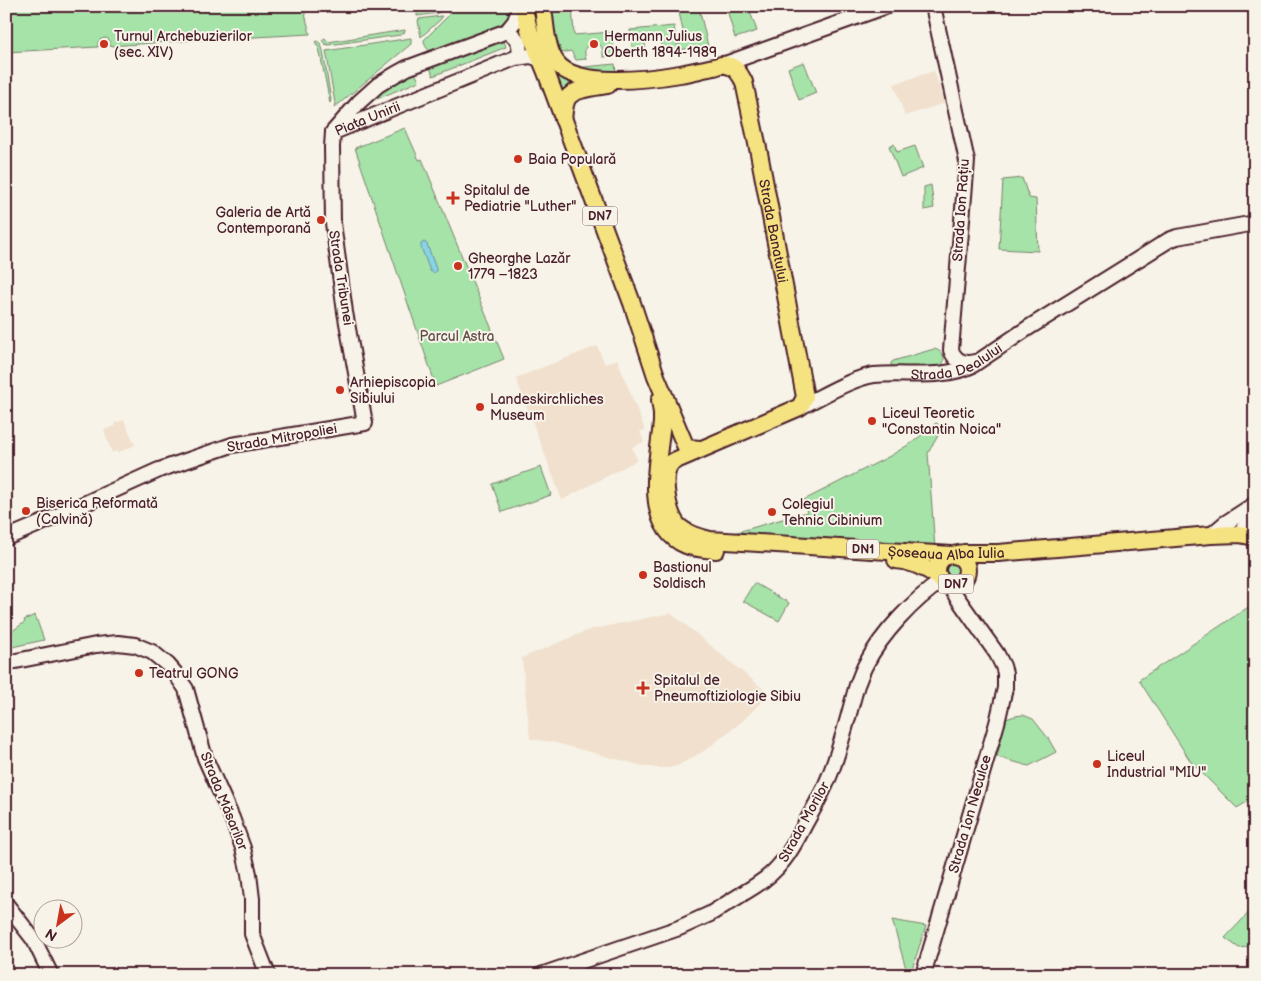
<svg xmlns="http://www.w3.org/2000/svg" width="1261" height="981" font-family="'Balsamiq Sans',sans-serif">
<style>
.built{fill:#f0e0cd}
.green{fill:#a6e3a9;stroke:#78816a}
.water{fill:#87d4e6;stroke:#6f8c9b}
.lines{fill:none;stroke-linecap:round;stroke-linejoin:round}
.secondary-casing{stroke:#4a1f2b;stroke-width:18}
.primary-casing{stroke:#4a1f2b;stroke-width:20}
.secondary{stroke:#f7f3e8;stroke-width:14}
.primary{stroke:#f5e382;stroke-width:16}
.poi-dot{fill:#c8321e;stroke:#f7f3e8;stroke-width:2}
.labels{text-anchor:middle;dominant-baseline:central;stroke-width:4;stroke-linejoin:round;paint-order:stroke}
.shield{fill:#f7f3e8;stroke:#7e5f64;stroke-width:1}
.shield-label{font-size:12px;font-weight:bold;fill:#4a1f2b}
.poi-label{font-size:14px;fill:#4a1f2b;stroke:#f7f3e8;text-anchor:start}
.street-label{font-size:14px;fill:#4a1f2b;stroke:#f7f3e8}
.park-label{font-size:14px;fill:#61504a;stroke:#f7f3e8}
</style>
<rect width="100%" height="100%" fill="#f7f3e8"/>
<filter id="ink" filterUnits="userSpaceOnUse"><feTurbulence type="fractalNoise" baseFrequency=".02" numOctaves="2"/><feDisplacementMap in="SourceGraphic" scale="10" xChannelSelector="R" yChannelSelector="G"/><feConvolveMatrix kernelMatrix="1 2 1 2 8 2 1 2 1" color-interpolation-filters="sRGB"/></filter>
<g filter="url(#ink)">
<g class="built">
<polygon points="934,71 945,103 905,116 894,84"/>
<polygon points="597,346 605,364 617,359 645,430 640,432 644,442 632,447 637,460 562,500 516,378"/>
<polygon points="124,420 135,445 117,453 116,451 112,453 104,430 115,426 114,423"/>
<polygon points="671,613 768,693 767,697 740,723 704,751 677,766 668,768 657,768 643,766 552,742 530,739 522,658 589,630"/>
</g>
<g class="green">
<polygon points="6,6 303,6 310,34 219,39 218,34 211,35 211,39 110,46 110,41 107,38 101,39 98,42 98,47 6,52"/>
<polygon points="426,6 440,6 441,11 438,13 417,16 417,14"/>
<path d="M448,6H510L508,17L500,25L432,52C427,50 424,45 424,40L448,16L449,14Z"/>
<path d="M547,6H572L574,35L612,32L614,56L603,57C603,53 603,48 600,45C596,41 589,42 586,47C584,51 585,56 586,59L576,60L571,51L556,54Z"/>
<polygon points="726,6 748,6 757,31 735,38"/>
<polygon points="699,8 708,46 663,52 661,42 659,39 652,37 646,40 645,44 646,53 633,54 630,30 674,26 677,45 680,45 679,36 683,31 679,12"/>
<polygon points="441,16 442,16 441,19 421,37 418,21 419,19"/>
<polygon points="405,30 405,32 400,35 329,45 325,44 322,40 325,38 328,42"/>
<polygon points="411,38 411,44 334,108 335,103 326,51"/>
<polygon points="503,38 506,47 433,76 430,67"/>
<polygon points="317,41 321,44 323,51 331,100 330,103 319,48 315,42"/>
<polygon points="804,62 816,93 799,100 788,68"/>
<polygon points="615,64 616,73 608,74 574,68"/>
<polygon points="552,71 564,78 583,82 564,96"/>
<path d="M415,73L419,81L377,99L375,95C387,86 401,79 415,73Z"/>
<polygon points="405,128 419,160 422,159 504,359 436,386 355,148"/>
<polygon points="894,144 897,152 915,146 923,168 901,177 889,146"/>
<polygon points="1022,178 1029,198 1036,199 1038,251 999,249 1003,180"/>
<polygon points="931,185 934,208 924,210 924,187"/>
<path d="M934,349C944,351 947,360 940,368H895L891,365V363L893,361Z"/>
<polygon points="936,423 943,427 928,453 935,549 732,539 734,533 807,512 802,501 890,456 913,442"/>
<polygon points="541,467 551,495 502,512 492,484"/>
<path d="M958,561C967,571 961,581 948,579L942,571L944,565L946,562Z"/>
<polygon points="754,583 789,603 779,621 743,601"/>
<polygon points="1250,606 1255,612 1255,797 1237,808 1191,762 1139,680"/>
<polygon points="35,615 44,640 12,647 8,634 25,622 24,620"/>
<polygon points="1023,715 1033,719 1048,738 1056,752 1029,766 997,757 1006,719 1015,716"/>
<polygon points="1255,906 1255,941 1247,947 1239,948 1225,938"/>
<polygon points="892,920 926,926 910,975 907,972"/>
</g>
<polygon class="water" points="424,242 427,244 436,269 436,271 434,273 430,271 421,247 421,244"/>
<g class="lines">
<g class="secondary-casing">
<g id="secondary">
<path d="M933,6L967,161L951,350C955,361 964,365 975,362"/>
<path d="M507,31C518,38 521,44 519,57"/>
<polyline points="725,64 887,6"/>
<polyline points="333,132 359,102 378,85 396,74 407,68 507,31 515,21 520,6"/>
<path id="s1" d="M334,132L515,58L531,56L540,59"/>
<path id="s2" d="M800,407C821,397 852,378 874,375C909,372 941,380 973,365L1028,328L1169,240L1177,237L1255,223"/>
<polyline points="1239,534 1255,513"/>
<polyline points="1211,535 1224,524 1255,504"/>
<polyline points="6,538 44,522 159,470 232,445 365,423 345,312 333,223 332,147 333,132"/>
<polyline points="6,663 96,645 118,643 135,645 152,652 168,665 175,673 186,689 205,758 232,818 243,848 249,874 252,899 252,934 268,975"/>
<polyline points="6,904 34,940 51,975"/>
<path d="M541,975L679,928L710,914L755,886C779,871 790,853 803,828C812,811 822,795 829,777C841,748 848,716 857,685C860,678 862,671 866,664C881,635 914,599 942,581"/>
<polyline points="923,975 997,723 1005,688 1005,673 1003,666 997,654 956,596 950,585"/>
</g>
</g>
<g class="primary-casing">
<g id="primary">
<polyline points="523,6 530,33 546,72 632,303 656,376 685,445 689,448 700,449"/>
<path id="s3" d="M543,6C545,22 546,49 556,62C575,89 651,79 680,74C692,72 703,69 714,67C718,66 722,64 725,65C735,65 740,74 744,82L759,153L805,397L800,407L681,458C678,459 674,461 671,463C660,476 668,514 678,526C687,534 698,537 710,540L952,555L964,553H998L1211,535L1239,534L1255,537"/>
<path d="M563,119C564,113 564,105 567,99C573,88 597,87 608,85"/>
<path d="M660,400L662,413V422C659,459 641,526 686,545C695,549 706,549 716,550"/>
<circle cx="952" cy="570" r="15"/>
<path d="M896,560C912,561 926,568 939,577"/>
</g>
</g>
<use href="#secondary" class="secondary"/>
<use href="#primary" class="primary"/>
</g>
</g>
<g class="poi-dot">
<circle cx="104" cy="44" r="5"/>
<circle cx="594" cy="44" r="5"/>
<circle cx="518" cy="159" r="5"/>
<path d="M450.5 190.5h5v5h5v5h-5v5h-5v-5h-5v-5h5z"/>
<circle cx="321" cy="220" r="5"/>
<circle cx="458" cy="266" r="5"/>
<circle cx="340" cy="390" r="5"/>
<circle cx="480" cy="407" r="5"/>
<circle cx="872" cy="421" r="5"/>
<circle cx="26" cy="511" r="5"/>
<circle cx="772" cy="512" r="5"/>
<circle cx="643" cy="575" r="5"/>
<circle cx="139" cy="673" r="5"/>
<path d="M640.5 680.5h5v5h5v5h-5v5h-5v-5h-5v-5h5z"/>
<circle cx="1097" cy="764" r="5"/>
</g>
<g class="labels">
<g class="shield">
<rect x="582.5" y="206.5" width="35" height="19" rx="4"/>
<rect x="847" y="539.5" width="32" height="19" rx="4"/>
<rect x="938.5" y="574.5" width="35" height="19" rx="4"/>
</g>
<g class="shield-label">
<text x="600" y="216">DN7</text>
<text x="863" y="549">DN1</text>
<text x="956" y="584">DN7</text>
</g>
<g class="poi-label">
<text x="114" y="36">Turnul Archebuzierilor<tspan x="114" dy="16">(sec. XIV)</tspan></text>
<text x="604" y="36">Hermann Julius<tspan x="604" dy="16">Oberth 1894-1989</tspan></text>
<text x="528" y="159">Baia Populară</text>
<text x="464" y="190">Spitalul de<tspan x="464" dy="16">Pediatrie "Luther"</tspan></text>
<text x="311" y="212" text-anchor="end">Galeria de Artă<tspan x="311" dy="16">Contemporană</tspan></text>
<text x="468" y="258">Gheorghe Lazăr<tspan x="468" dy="16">1779 –1823</tspan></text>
<text x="350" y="382">Arhiepiscopia<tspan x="350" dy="16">Sibiului</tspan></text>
<text x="490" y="399">Landeskirchliches<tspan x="490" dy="16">Museum</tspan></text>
<text x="882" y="413">Liceul Teoretic<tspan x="882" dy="16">"Constantin Noica"</tspan></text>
<text x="36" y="503">Biserica Reformată<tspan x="36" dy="16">(Calvină)</tspan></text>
<text x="782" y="504">Colegiul<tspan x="782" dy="16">Tehnic Cibinium</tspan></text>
<text x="653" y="567">Bastionul<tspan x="653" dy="16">Soldisch</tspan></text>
<text x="149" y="673">Teatrul GONG</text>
<text x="654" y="680">Spitalul de<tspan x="654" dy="16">Pneumoftiziologie Sibiu</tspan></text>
<text x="1107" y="756">Liceul<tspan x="1107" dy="16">Industrial "MIU"</tspan></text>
</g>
<g class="street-label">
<text stroke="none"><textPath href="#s1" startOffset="36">Piața Unirii</textPath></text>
<text transform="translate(961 210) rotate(-86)">Strada Ion Rațiu</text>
<text stroke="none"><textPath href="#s3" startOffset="412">Strada Banatului</textPath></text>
<text transform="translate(341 278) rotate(81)">Strada Tribunei</text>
<text stroke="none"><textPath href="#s2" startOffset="166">Strada Dealului</textPath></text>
<text transform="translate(282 438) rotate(-10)">Strada Mitropoliei</text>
<text stroke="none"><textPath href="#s3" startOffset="1071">Șoseaua Alba Iulia</textPath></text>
<text transform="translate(224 801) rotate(68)">Strada Măsarilor</text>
<text transform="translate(970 814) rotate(-74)">Strada Ion Neculce</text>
<text transform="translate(804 822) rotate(-61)">Strada Morilor</text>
</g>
<g class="park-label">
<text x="457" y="336">Parcul Astra</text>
</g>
</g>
<rect width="1261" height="981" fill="none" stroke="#f7f3e8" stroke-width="25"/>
<rect x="12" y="12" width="1236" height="956" fill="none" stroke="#4a1f2b" stroke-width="2" filter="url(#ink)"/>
<g transform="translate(58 924) rotate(212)"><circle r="24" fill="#f7f3e8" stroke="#b29e9c"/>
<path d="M0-4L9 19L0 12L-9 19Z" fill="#c8321e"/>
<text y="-8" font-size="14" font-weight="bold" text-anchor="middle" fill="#4a1f2b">N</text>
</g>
</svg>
